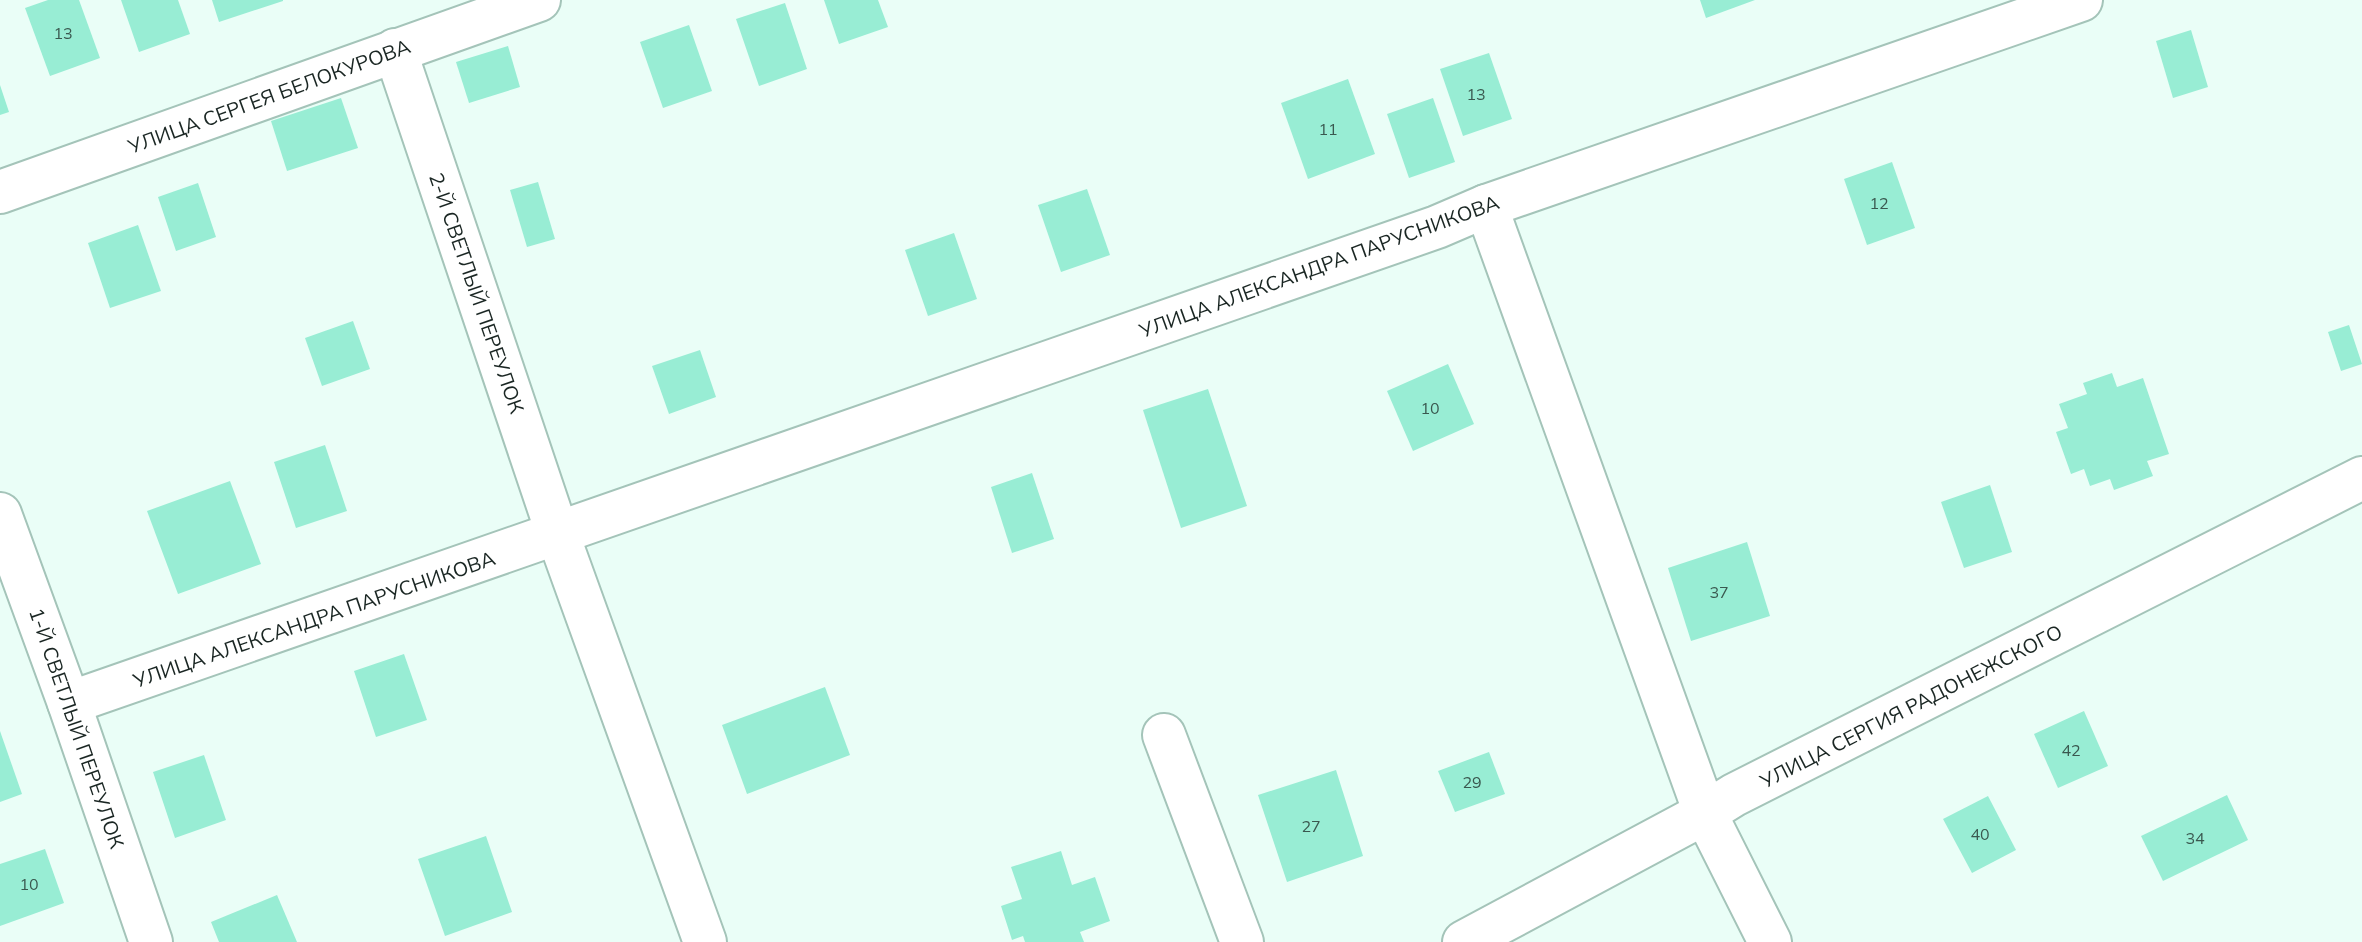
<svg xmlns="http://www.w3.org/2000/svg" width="2362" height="942" font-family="Mulish,sans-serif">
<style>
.building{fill:#98edd4}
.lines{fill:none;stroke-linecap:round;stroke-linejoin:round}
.minor-casing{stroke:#a4c4b9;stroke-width:46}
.minor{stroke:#fff;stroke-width:42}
.labels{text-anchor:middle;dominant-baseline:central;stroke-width:7;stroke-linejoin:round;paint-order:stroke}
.number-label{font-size:16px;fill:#3a584f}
.street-label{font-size:20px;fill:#1a2623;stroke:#fff}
</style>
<rect width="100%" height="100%" fill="#eafef7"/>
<g class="building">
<polygon points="48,0 79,0 100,58 50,76 25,8"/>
<polygon points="121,0 178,0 190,34 139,52"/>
<polygon points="212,0 283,0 283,1 219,22"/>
<polygon points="824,0 878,0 888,27 839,44"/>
<polygon points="1700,0 1755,0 1706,18"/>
<polygon points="785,3 807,69 759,86 736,19"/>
<polygon points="689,25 712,91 663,108 640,42"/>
<polygon points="2191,30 2208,87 2173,98 2156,41"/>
<polygon points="508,46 520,87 469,103 456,62"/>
<polygon points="1489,53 1512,119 1463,136 1440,69"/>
<polygon points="1348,79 1375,154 1308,179 1281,103"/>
<polygon points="0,85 9,112 0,115"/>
<polygon points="341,98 358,148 287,171 271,121"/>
<polygon points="1433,98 1455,162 1409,178 1387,114"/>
<polygon points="1892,162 1915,228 1867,245 1844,179"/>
<polygon points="538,182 555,239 527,247 510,190"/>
<polygon points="198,183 216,237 176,251 158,197"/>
<polygon points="1087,189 1110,255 1061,272 1038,205"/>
<polygon points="138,225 161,291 110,308 88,243"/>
<polygon points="954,233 977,299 928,316 905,250"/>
<polygon points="353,321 370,369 322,386 305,338"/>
<polygon points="2349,325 2362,364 2341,371 2328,332"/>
<polygon points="700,350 716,397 669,414 652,366"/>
<polygon points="1448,364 1474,424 1413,451 1387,391"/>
<polygon points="2112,373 2117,387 2143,378 2169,454 2147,461 2153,476 2114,490 2110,479 2090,486 2084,469 2071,474 2056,432 2068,428 2059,404 2087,394 2083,383"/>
<polygon points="1208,389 1247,506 1181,528 1143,410"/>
<polygon points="325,445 347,511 296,528 274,462"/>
<polygon points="1032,473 1054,539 1012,553 991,487"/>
<polygon points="230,481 261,564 178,594 147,511"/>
<polygon points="1990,485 2012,552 1964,568 1941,502"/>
<polygon points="1747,542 1770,616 1691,641 1668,568"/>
<polygon points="404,654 427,720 376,737 354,671"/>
<polygon points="825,687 850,755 747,794 722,725"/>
<polygon points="2084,711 2108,766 2058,788 2034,734"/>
<polygon points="0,731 22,794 0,802"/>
<polygon points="1489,752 1505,794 1455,812 1438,771"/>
<polygon points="204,755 226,820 175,838 153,772"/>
<polygon points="1336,770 1363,856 1287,882 1258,795"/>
<polygon points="2227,795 2248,840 2163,881 2141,836"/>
<polygon points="1988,796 2016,850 1972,873 1943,819"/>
<polygon points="486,836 512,912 445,936 418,859"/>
<polygon points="45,849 64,903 0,926 0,864"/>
<polygon points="1061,851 1072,885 1095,877 1110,921 1080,932 1084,942 1025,942 1023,936 1012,940 1001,906 1022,899 1011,867"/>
<polygon points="277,895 297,942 219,942 211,922"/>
</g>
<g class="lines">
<g class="minor-casing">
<g id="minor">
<polyline points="395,50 558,535 705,942"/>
<polyline points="0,192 539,0"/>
<polyline points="1486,206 1705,813 1770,942"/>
<polyline points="0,514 69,703 151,942"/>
<polyline points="69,703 1437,227 1486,206 2081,0"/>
<polyline points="1164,735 1242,942"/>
<polyline points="1464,942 1705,813 1734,795 2362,478"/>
</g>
</g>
<use href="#minor" class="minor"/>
</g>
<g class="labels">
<g class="number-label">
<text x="63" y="33">13</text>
<text x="1476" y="94">13</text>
<text x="1328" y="129">11</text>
<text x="1879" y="203">12</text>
<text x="1430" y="408">10</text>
<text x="1719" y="592">37</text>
<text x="2071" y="750">42</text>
<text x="1472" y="782">29</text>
<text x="1311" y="826">27</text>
<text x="1980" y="834">40</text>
<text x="2195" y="838">34</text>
<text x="29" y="884">10</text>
</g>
<g class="street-label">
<text transform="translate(269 96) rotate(-20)">УЛИЦА СЕРГЕЯ БЕЛОКУРОВА</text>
<text transform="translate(1319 266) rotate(-20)">УЛИЦА АЛЕКСАНДРА ПАРУСНИКОВА</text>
<text transform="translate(477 293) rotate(71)">2-Й СВЕТЛЫЙ ПЕРЕУЛОК</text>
<text transform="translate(314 619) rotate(-19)">УЛИЦА АЛЕКСАНДРА ПАРУСНИКОВА</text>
<text transform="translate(1911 706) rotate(-27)">УЛИЦА СЕРГИЯ РАДОНЕЖСКОГО</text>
<text transform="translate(77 728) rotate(71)">1-Й СВЕТЛЫЙ ПЕРЕУЛОК</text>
</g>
</g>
</svg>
